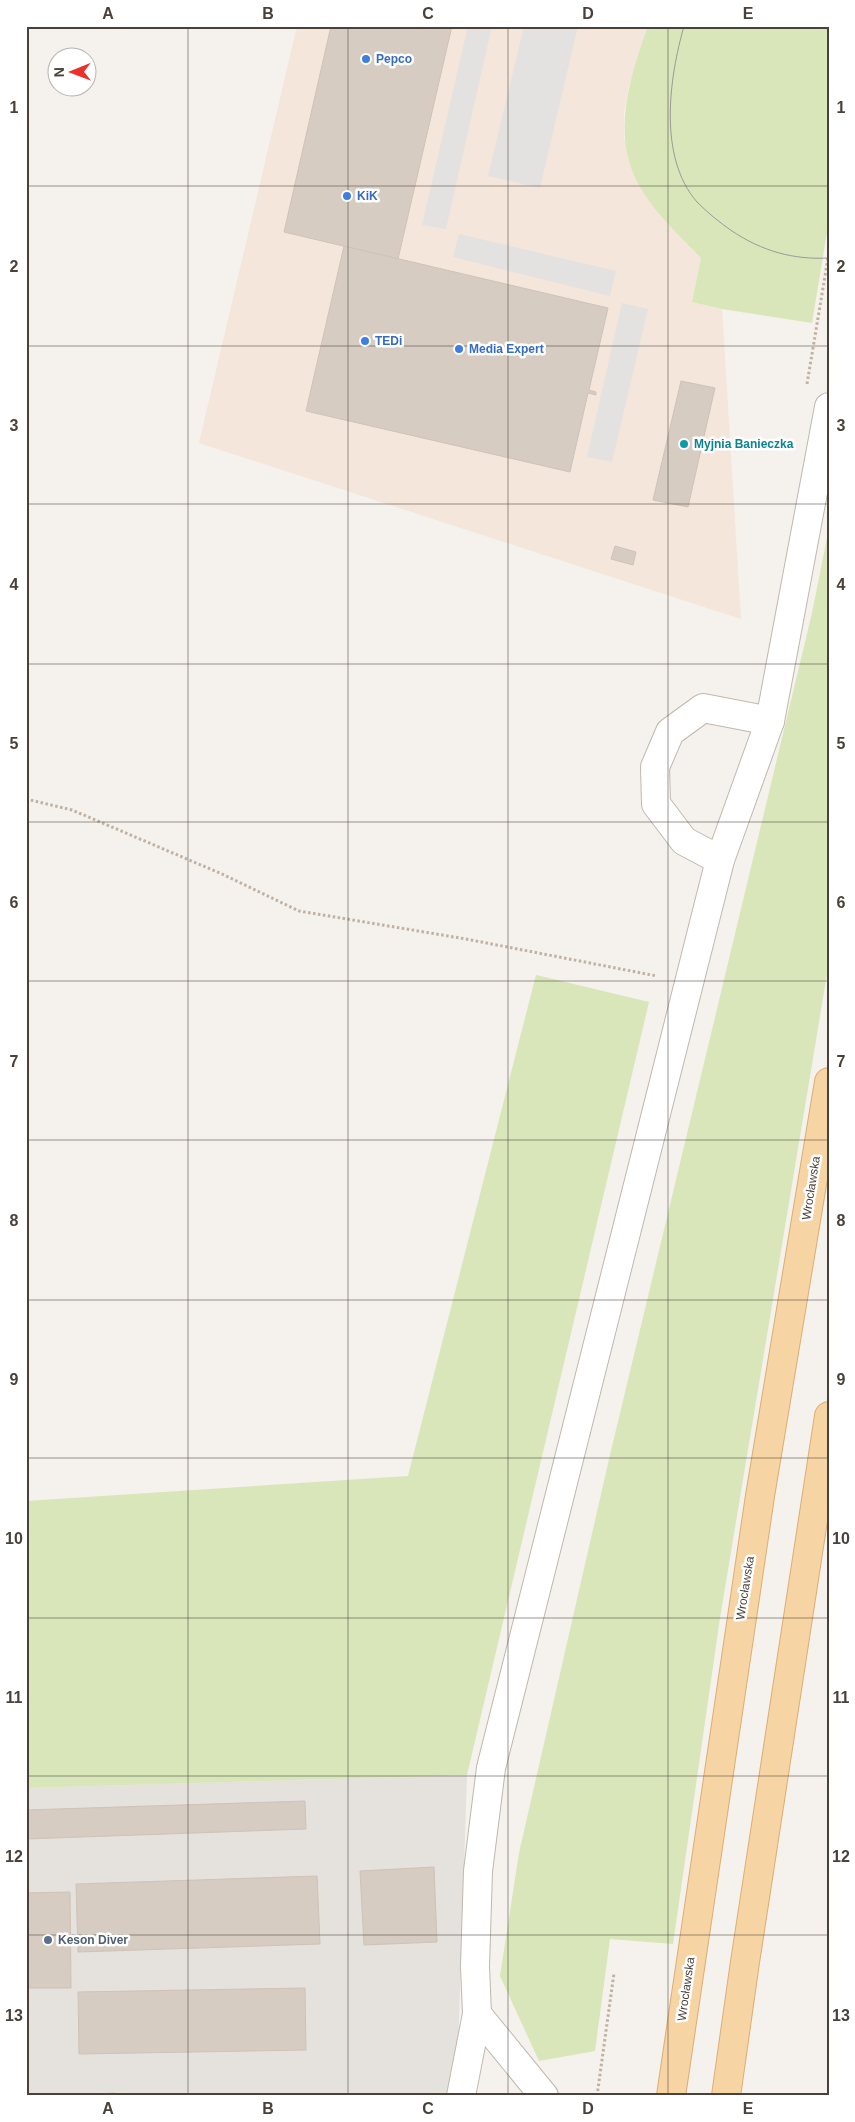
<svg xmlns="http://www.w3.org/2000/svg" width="855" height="2122" font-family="Helvetica,sans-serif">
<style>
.commercial{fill:#f4e6da}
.industrial{fill:#e5e1dd}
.green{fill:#d8e6b9}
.parking{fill:#e4e2e0}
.building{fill:#d6ccc2;stroke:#d0c2b6}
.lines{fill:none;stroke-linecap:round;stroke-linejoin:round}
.minor-casing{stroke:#c0b8af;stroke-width:30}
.major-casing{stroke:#dcae73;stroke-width:30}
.path{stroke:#c1b1a2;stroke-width:3;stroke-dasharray:2.5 2.5;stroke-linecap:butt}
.minor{stroke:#fff;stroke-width:28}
.major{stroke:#f7d4a3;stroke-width:28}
.tram{stroke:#9a9a9a;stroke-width:1}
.grid{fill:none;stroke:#49413a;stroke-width:1;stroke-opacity:0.55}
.shop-dot{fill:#3f7fe0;stroke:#fff;stroke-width:2}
.culture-dot{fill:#0f9aa8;stroke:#fff;stroke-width:2}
.service-dot{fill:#5c6f8a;stroke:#fff;stroke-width:2}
.labels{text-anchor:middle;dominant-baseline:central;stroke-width:5;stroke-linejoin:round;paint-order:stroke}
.shop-label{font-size:12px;font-weight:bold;fill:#366cbe;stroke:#fff;text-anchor:start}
.culture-label{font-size:12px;font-weight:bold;fill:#0d838f;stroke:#fff;text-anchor:start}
.street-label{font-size:12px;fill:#49413a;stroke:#fff}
.service-label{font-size:12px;font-weight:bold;fill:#4e5e75;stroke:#fff;text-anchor:start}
.neatline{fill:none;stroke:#49413a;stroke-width:2}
.grid-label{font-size:16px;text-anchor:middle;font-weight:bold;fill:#49413a}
</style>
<rect width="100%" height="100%" fill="#f5f1ec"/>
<polygon class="commercial" points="297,26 648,26 629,86 624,112 624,138 643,192 701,258 692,302 722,309 741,619 199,443"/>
<polygon class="industrial" points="467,1775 458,2051 447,2096 26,2096 26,1788"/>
<g class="green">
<path d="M648,26H829V220L812,323L722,309L692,302L701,258C681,237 658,216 643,192C609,139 629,80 648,26Z"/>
<polygon points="829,528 829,962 720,1618 673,1944 610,1939 595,2051 539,2061 500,1976 519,1853 610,1455 812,613"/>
<polygon points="536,975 649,1002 467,1775 26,1788 26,1501 408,1476"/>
</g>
<g class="parking">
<polygon points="468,26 492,26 446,229 422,225"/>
<polygon points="524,26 578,26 540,188 488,176"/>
<polygon points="459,234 616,271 610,296 453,257"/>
<polygon points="622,303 648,309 612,462 587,457"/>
</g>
<g class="building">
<polygon points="331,26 452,26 398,259 284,232"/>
<polygon points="344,246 608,308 589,390 596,392 596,395 588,393 570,472 306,411"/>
<polygon points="681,381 715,388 688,507 653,500"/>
<polygon points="615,546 636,552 633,565 611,559"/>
<polygon points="305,1801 306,1829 26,1839 26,1810"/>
<polygon points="434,1867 437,1942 364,1945 360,1871"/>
<polygon points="317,1876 320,1944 78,1952 76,1884"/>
<polygon points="70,1892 71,1988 26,1988 26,1893"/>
<polygon points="305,1988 306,2050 79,2054 78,1992"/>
<polygon points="115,2093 115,2096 83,2096 83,2095"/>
</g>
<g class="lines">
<g class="minor-casing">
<g id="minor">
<polyline points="720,860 684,841 656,804 655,767 670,732 703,708 770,721"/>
<polyline points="477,2014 544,2096"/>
<polyline points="461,2096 477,2014 475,1966 478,1871 491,1768 720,860 770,721 829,407"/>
</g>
</g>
<g class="major-casing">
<g id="major">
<polyline points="671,2096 760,1496 829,1082"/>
<polyline points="726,2096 745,1962 829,1416"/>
</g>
</g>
<g class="path">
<polyline points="807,384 829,252"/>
<polyline points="26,799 72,810 222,874 299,911 466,939 657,976"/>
<polyline points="597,2096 614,1973"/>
</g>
<use href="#minor" class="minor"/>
<use href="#major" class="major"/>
<path class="tram" d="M684,26C669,79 658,157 697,202C708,213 719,222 732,231C762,251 793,260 829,258"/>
</g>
<path class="grid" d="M188,26V2096M348,26V2096M508,26V2096M668,26V2096M26,186H829M26,346H829M26,504H829M26,664H829M26,822H829M26,981H829M26,1140H829M26,1300H829M26,1458H829M26,1618H829M26,1776H829M26,1935H829"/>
<g class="shop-dot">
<circle cx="366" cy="59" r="5"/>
<circle cx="347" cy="196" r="5"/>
<circle cx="365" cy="341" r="5"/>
<circle cx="459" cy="349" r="5"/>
</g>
<circle class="culture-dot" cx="684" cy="444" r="5"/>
<circle class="service-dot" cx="48" cy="1940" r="5"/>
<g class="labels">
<g class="shop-label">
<text x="376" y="59">Pepco</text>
<text x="357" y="196">KiK</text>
<text x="375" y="341">TEDi</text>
<text x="469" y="349">Media Expert</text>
</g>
<g class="culture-label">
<text x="694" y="444">Myjnia Banieczka</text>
</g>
<g class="street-label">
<text transform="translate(811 1188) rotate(-81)">Wrocławska</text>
<text transform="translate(745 1588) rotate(-81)">Wrocławska</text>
<text transform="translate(686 1989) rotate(-82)">Wrocławska</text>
</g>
<g class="service-label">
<text x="58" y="1940">Keson Diver</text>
</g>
</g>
<rect width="855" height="2122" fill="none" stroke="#ffffff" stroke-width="55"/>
<g transform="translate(72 72) rotate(269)"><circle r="24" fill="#ffffff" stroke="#b6b3b0"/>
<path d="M0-4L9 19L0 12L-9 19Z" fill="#ea312e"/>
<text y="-8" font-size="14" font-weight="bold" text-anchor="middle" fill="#49413a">N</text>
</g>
<rect x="28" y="28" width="800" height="2066" class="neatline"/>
<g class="grid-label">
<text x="108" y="19">A</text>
<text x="268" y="19">B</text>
<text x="428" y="19">C</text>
<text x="588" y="19">D</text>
<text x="748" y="19">E</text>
<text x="14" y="113">1</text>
<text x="841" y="113">1</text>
<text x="14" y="272">2</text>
<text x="841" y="272">2</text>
<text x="14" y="431">3</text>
<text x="841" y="431">3</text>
<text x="14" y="590">4</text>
<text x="841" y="590">4</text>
<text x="14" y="749">5</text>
<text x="841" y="749">5</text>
<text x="14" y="908">6</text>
<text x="841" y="908">6</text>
<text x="14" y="1067">7</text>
<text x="841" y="1067">7</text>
<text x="14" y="1226">8</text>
<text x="841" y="1226">8</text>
<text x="14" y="1385">9</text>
<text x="841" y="1385">9</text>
<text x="14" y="1544">10</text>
<text x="841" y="1544">10</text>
<text x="14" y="1703">11</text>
<text x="841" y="1703">11</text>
<text x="14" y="1862">12</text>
<text x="841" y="1862">12</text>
<text x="14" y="2021">13</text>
<text x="841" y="2021">13</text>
<text x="108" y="2114">A</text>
<text x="268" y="2114">B</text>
<text x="428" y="2114">C</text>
<text x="588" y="2114">D</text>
<text x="748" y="2114">E</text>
</g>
</svg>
